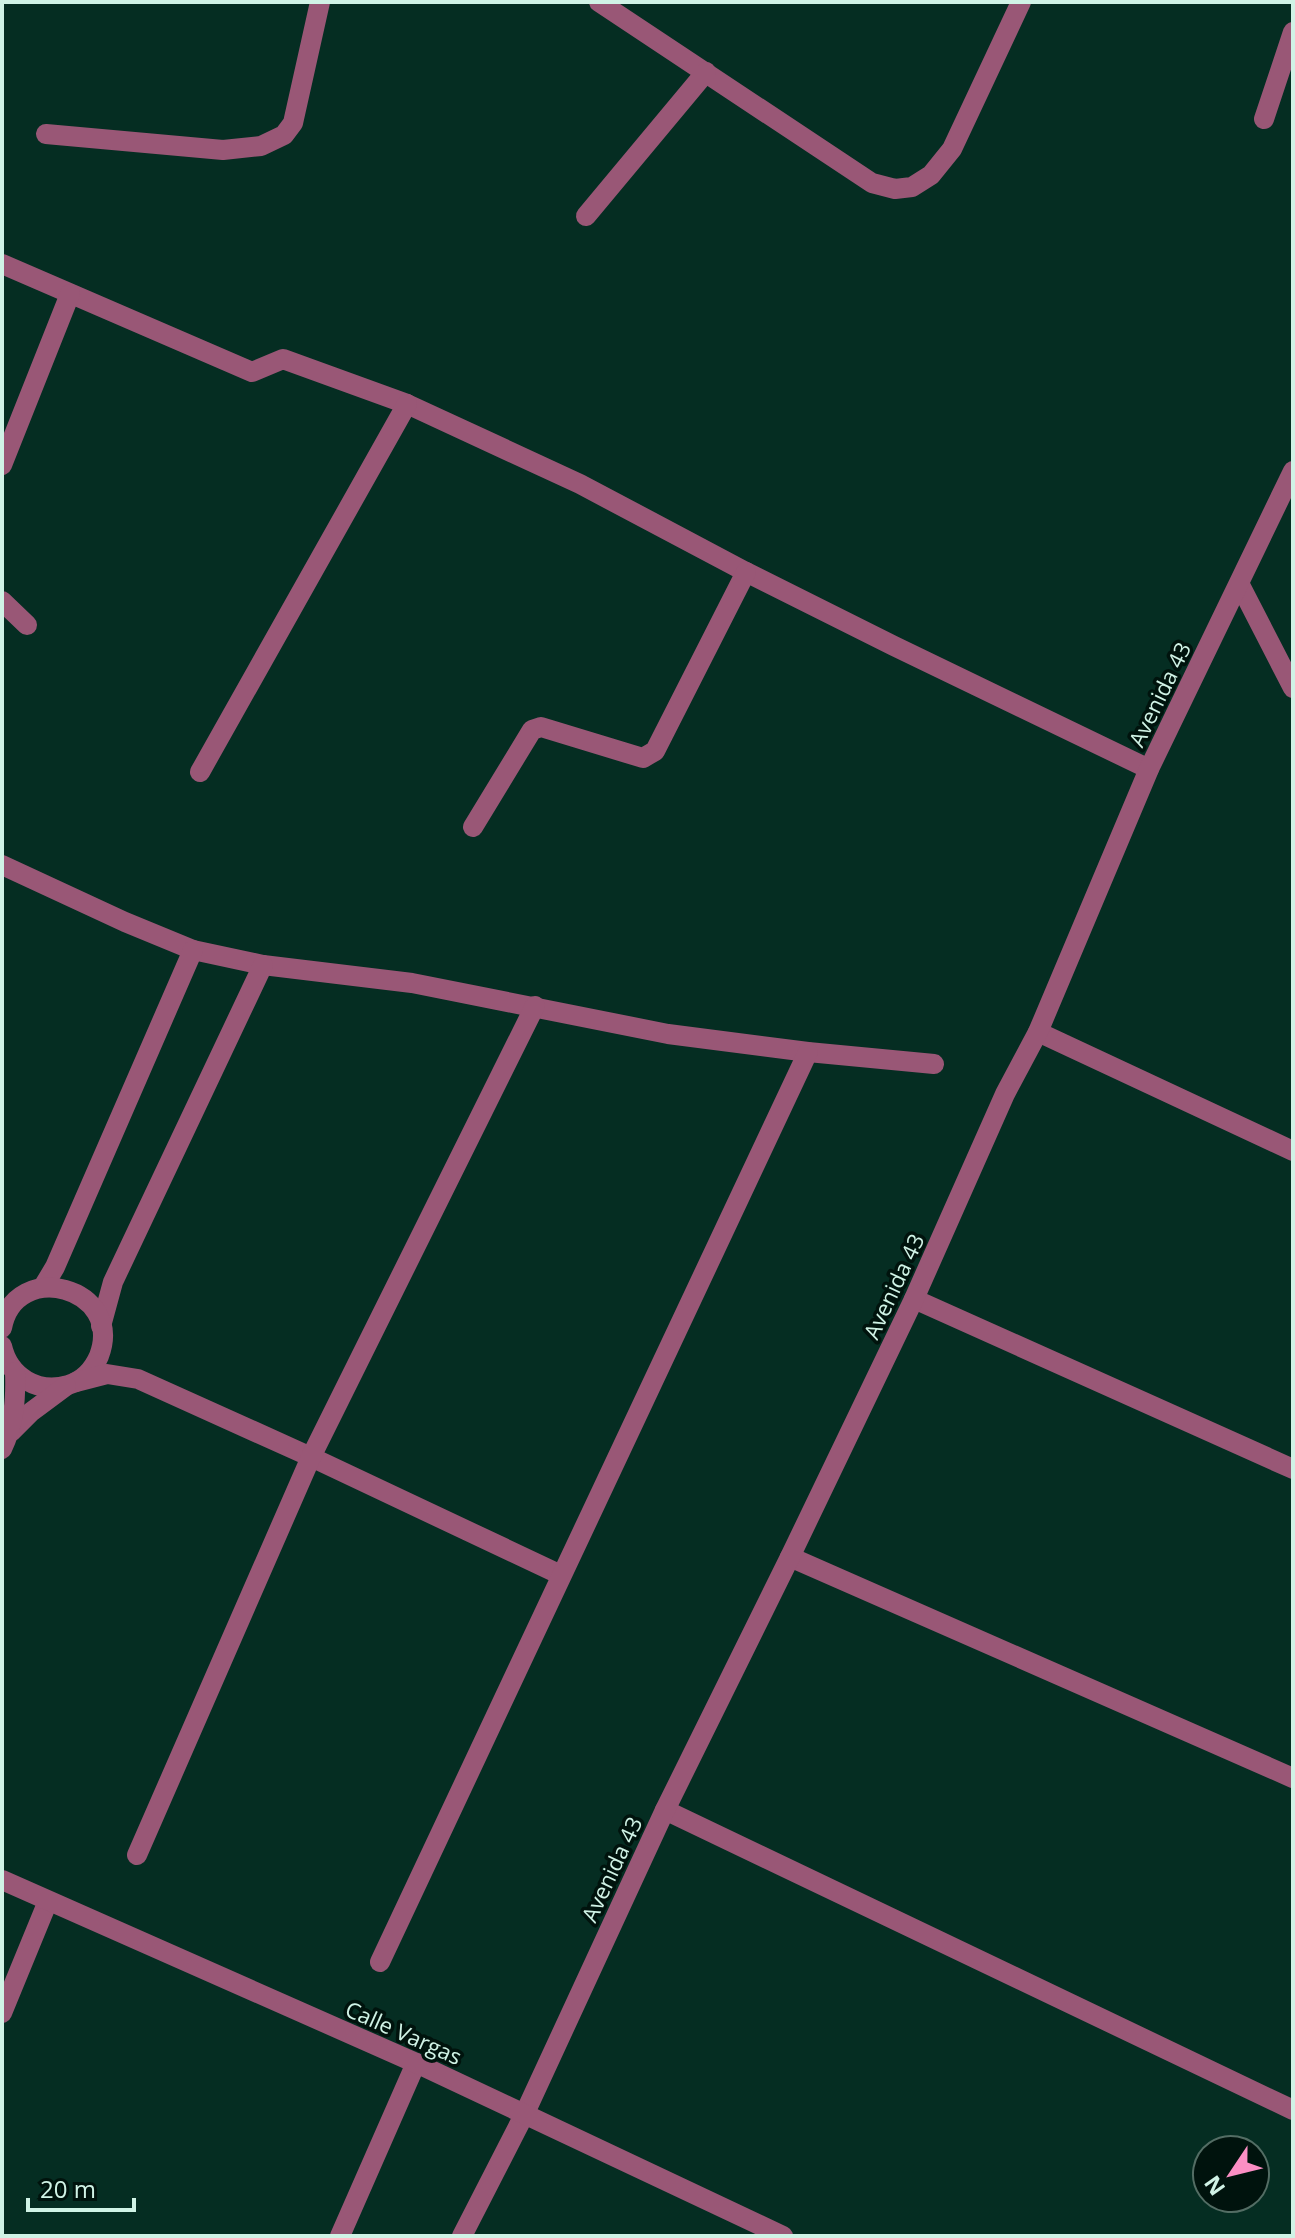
<svg xmlns="http://www.w3.org/2000/svg" width="1295" height="2238" font-family="'Open Sans',sans-serif">
<style>
.lines{fill:none;stroke-linecap:round;stroke-linejoin:round}
.minor{stroke:#995776;stroke-width:20}
.tertiary{stroke:#995776;stroke-width:20}
.labels{text-anchor:middle;dominant-baseline:central;stroke-width:7;stroke-linejoin:round;paint-order:stroke}
.street-label{font-size:22px;fill:#d0f3e6;stroke:#00130d}
</style>
<rect width="100%" height="100%" fill="#052d22"/>
<g class="lines">
<g class="minor">
<polyline points="599,2 872,183 895,189 912,187 931,175 952,149 1021,2"/>
<polyline points="1264,119 1293,32"/>
<polyline points="46,134 223,150 261,146 284,135 293,123 320,2"/>
<polyline points="586,216 706,72"/>
<polyline points="2,264 252,372 283,359 407,404 580,484 746,572 894,646 1149,769"/>
<polyline points="2,465 70,294"/>
<polyline points="1240,585 1293,688"/>
<polyline points="2,601 27,625"/>
<polyline points="200,772 407,404"/>
<polyline points="473,827 532,730 541,727 643,758 655,751 746,572"/>
<polyline points="2,865 125,922 193,950 263,965 412,983 668,1034 808,1052 934,1064"/>
<polyline points="1038,1032 1293,1151"/>
<polyline points="43,1287 55,1267 193,950"/>
<polyline points="914,1299 1293,1469"/>
<polyline points="101,1326 113,1282 263,965"/>
<path d="M2,1328C15,1258 125,1287 99,1356C93,1370 82,1381 68,1385C38,1394 9,1377 2,1346"/>
<polyline points="76,1382 107,1374 138,1379 311,1457 561,1575"/>
<polyline points="11,1432 31,1412 66,1386"/>
<path d="M2,1449C14,1424 16,1400 15,1372"/>
<polyline points="790,1557 1293,1778"/>
<polyline points="665,1810 1293,2110"/>
<polyline points="137,1855 311,1457 535,1006"/>
<polyline points="380,1962 808,1052"/>
<polyline points="2,2013 48,1901"/>
<polyline points="340,2236 416,2063"/>
<polyline points="462,2236 524,2115 665,1810 790,1557 914,1299 1005,1094 1038,1032 1149,769 1293,471"/>
</g>
<polyline class="tertiary" points="2,1880 416,2063 783,2236"/>
</g>
<g class="labels">
<g class="street-label">
<text transform="translate(1159 694) rotate(-64)">Avenida 43</text>
<text transform="translate(893 1286) rotate(-65)">Avenida 43</text>
<text transform="translate(611 1869) rotate(-65)">Avenida 43</text>
<text transform="translate(404 2032) rotate(24)">Calle Vargas</text>
</g>
</g>
<rect width="1295" height="2238" fill="none" stroke="#d0f3e6" stroke-width="8"/>
<g transform="translate(1231 2174) rotate(235)"><circle r="38" fill="#00130d" stroke="#536d64" stroke-width="2"/>
<path d="M0-6L14 30L0 20L-14 30Z" fill="#fb8fc4"/>
<text y="-12" font-size="22" font-weight="bold" text-anchor="middle" fill="#d0f3e6">N</text>
</g>
<path d="M28 2198v12h106v-12" fill="none" stroke="#d0f3e6" stroke-width="4"/>
<text x="40" y="2198" font-size="24" fill="#d0f3e6" stroke="#00130d" stroke-width="6" paint-order="stroke">20 m</text>
</svg>
